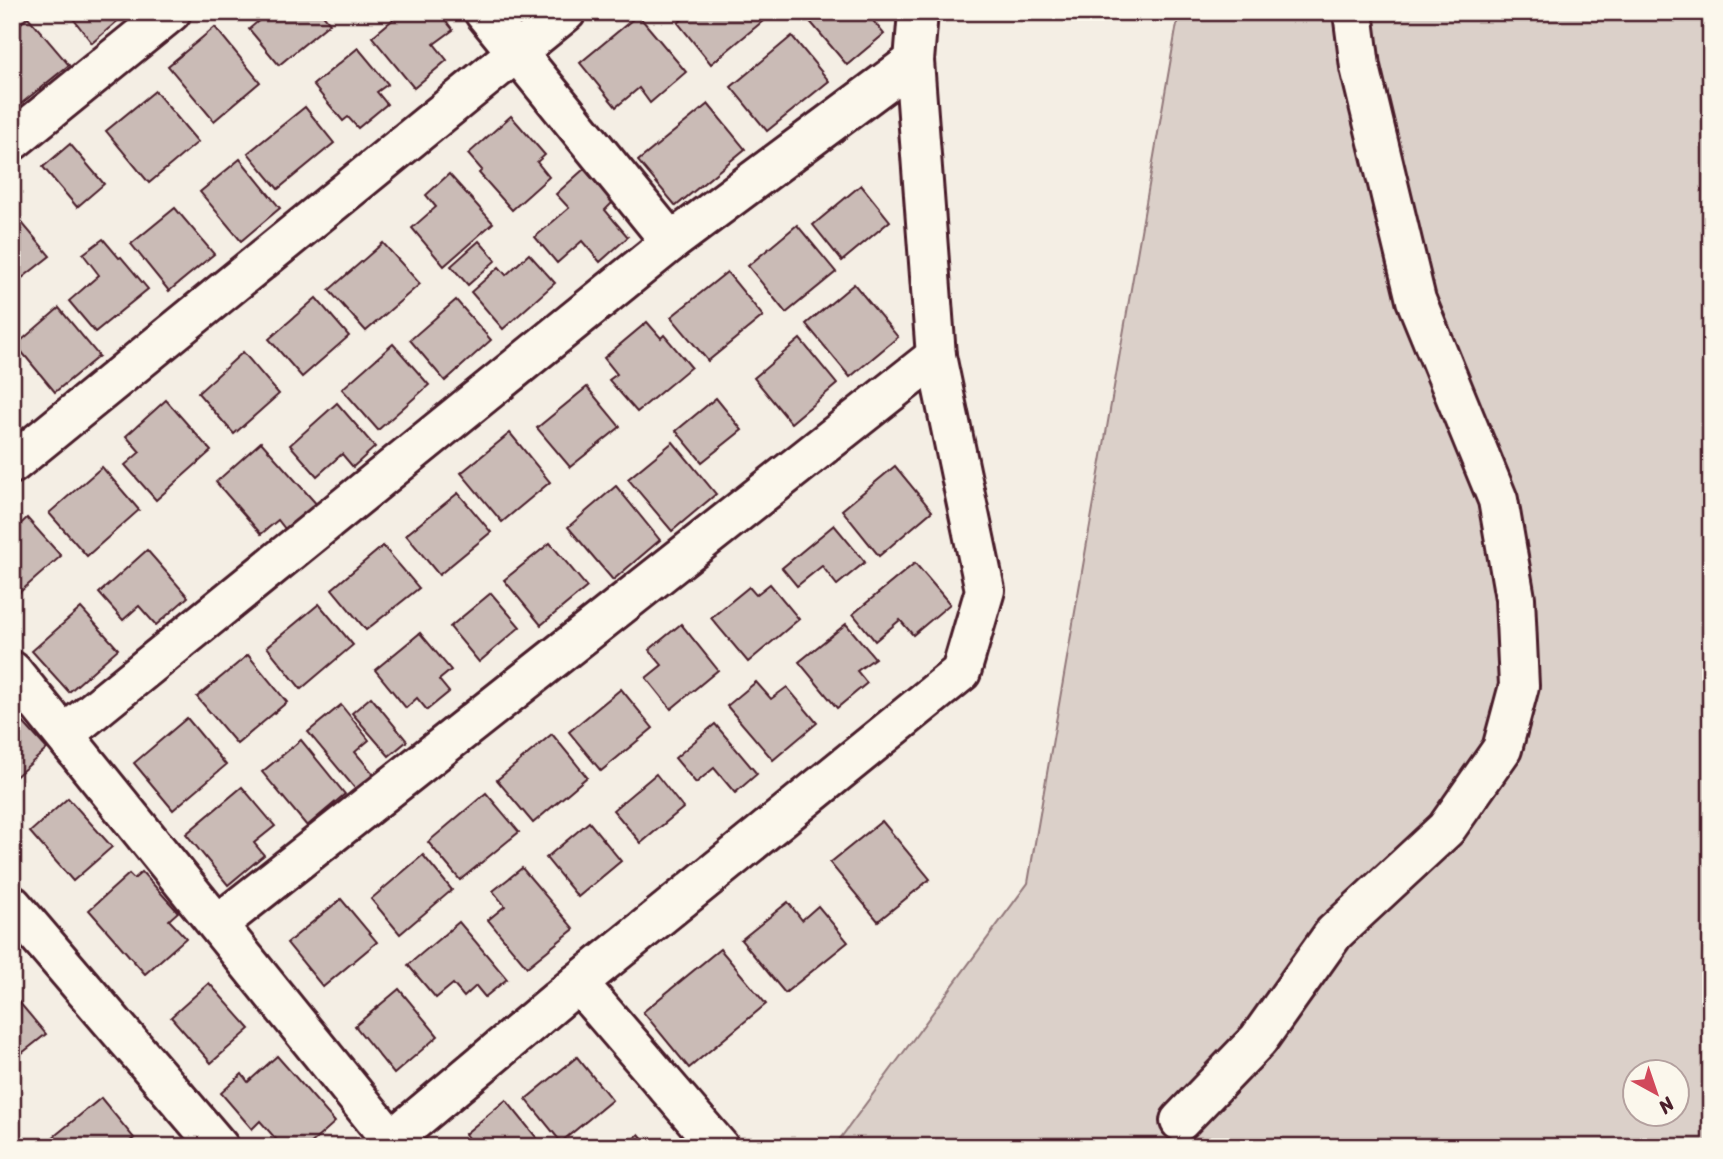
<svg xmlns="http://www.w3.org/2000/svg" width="1723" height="1159" font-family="Sriracha,sans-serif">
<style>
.green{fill:#dbd0c9;stroke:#92787a;stroke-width:2;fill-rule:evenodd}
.building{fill:#cabbb6;stroke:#4a1f2b;stroke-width:2}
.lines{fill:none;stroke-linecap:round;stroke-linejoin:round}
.minor-casing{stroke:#4a1f2b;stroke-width:44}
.minor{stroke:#fbf7ec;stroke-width:38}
</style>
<rect width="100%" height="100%" fill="#f4eee4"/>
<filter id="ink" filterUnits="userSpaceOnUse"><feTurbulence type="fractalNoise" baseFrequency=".0143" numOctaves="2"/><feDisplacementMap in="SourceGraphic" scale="14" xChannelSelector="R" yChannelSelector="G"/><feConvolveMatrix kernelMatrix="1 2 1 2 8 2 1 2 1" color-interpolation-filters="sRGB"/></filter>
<g filter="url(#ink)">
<path class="green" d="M1179,12H1711V1147H834L1028,883ZM1636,1072H1678V1114H1636Z"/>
<g class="building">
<polygon points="68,12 116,12 121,18 92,43"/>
<polygon points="269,12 321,12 330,23 279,65 249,29"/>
<polygon points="402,12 439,12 453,30 434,44 447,60 414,88 372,37"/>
<polygon points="691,12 767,12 769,16 711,64 678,23"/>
<polygon points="816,12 866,12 884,34 847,65 808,19"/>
<polygon points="638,15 686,72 650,103 639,88 616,107 580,63"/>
<polygon points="28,17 69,65 17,107 12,102 12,31"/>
<polygon points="215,27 260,82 214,121 168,66"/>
<polygon points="792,36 829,81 767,131 731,87"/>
<polygon points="358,48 388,84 377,92 387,104 358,128 348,117 343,121 313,85"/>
<polygon points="155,91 198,142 149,183 106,131"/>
<polygon points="708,104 745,149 676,206 638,161"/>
<polygon points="305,107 334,143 278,189 248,153"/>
<polygon points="511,116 545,155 537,162 549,177 512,210 479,173 482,170 468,154"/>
<polygon points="70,144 104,184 77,207 43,167"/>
<polygon points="240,159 280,208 241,241 200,192"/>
<polygon points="584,169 613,202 605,210 628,237 600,262 582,241 557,263 535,237 569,208 556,194"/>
<polygon points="449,174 493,223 444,266 412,228 436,207 426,195"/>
<polygon points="861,185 890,221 842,261 813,225"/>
<polygon points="175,208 214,254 169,291 131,244"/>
<polygon points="12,211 50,256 12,286"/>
<polygon points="797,225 836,272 786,313 748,266"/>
<polygon points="103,239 119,258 121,257 148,289 95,332 69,301 99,275 83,254"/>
<polygon points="479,241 496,260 468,285 451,266"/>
<polygon points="383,243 420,284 366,331 329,290"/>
<polygon points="529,254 555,283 503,329 471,292 499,267 506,275"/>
<polygon points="727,272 763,316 708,361 671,317"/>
<polygon points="854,284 898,337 850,377 806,324"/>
<polygon points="316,298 349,336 302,377 269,339"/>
<polygon points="456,300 491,340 445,381 410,340"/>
<polygon points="59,308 99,356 55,392 16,345"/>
<polygon points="647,322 661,338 664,335 691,367 637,412 609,380 617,374 604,358"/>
<polygon points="800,339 837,384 791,423 754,378"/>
<polygon points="393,344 429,385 378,430 342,389"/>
<polygon points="243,352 279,394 234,434 198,393"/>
<polygon points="587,387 620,427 570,467 537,428"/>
<polygon points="716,398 742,430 702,462 676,431"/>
<polygon points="166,400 211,451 156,500 125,465 140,452 126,436"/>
<polygon points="337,403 375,447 353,467 342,454 317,476 290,445"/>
<polygon points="510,433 550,482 502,522 461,473"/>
<polygon points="261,442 319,507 289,534 278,520 261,534 216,482"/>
<polygon points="673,442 716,494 672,531 628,479"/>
<polygon points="895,466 932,511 879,556 842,510"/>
<polygon points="102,467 139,510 87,556 49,513"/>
<polygon points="616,486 660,540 613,580 568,527"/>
<polygon points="458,493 491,532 439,575 406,535"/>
<polygon points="27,518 61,556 12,599 12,532"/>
<polygon points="834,525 865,562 837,585 822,566 797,586 782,568"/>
<polygon points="550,543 587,587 541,625 504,580"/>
<polygon points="383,546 419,588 366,630 332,589"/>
<polygon points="147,550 188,597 156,625 139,606 123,620 99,593"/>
<polygon points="915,563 950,604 913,635 900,620 875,641 853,614"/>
<polygon points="770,584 799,619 748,662 711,618 749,587 756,595"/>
<polygon points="491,593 520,627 479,662 450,627"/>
<polygon points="319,604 353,645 301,689 267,647"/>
<polygon points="81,608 118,649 69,692 32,651"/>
<polygon points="681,624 718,670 671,709 646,678 662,665 649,650"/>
<polygon points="846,624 875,658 857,671 867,683 837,708 799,662"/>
<polygon points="420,633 451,670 439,680 449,692 427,710 417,698 406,708 375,670"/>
<polygon points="248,655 287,702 237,744 197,697"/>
<polygon points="756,682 771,699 787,687 817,723 773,760 727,706"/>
<polygon points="621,689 653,728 601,771 569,732"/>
<polygon points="371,697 407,741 389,756 352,713"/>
<polygon points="341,705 369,740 355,752 376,777 358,792 308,732"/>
<polygon points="12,710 47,749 12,780"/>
<polygon points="187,718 226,765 173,810 134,763"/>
<polygon points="715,724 757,774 735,793 714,768 696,783 675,758"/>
<polygon points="552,734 587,777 533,823 497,780"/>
<polygon points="301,740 345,794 307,826 262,772"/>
<polygon points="656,774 683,808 641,843 613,810"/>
<polygon points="242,787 275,826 254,843 264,855 228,885 186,834"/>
<polygon points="486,793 519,832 460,880 428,842"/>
<polygon points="68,798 112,847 73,881 30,832"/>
<polygon points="882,821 930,879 878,921 830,863"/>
<polygon points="589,822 621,861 578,897 546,858"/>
<polygon points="423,855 452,890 400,934 371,899"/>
<polygon points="522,868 574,929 527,967 488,920 505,906 493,891"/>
<polygon points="142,872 178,912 169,920 186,938 145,974 89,910 129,874 134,879"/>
<polygon points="341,899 377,942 323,987 287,943"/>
<polygon points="788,902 802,920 818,906 848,942 785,993 741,940"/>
<polygon points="459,922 507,979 485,997 476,986 464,997 453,984 436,998 408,965"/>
<polygon points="720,949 766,1004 689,1068 643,1012"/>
<polygon points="209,983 250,1029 211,1063 171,1017"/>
<polygon points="399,989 438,1036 394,1074 355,1026"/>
<polygon points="19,1002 46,1034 12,1061 12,1008"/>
<polygon points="277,1056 335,1122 307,1147 283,1147 260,1121 252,1129 221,1093 242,1074 248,1082"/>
<polygon points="577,1057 612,1100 561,1142 526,1099"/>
<polygon points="101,1098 134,1138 123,1147 50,1147 46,1143"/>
<polygon points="506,1100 544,1147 465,1147 471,1142 465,1134"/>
<polygon points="639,1134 650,1147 624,1147"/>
</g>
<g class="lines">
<g class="minor-casing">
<g id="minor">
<polyline points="484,12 671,242"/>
<polyline points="12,141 171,12"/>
<polyline points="12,464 566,12"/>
<polyline points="12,671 397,1147"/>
<polyline points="65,734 671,242 914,61"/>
<polyline points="12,905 219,1147"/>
<polyline points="218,924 936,356"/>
<polyline points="578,983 719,1147"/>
<polyline points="1180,1121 1258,1040 1334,933 1446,829 1502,749 1519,686 1515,598 1498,500 1416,300 1360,67 1353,12"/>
<polyline points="383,1147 578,983 961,672 985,590 936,356 914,61 918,12"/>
</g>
</g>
<use href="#minor" class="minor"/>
</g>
</g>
<rect width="1723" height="1159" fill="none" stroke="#fbf7ec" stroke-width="42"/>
<rect x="21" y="21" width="1681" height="1117" fill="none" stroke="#4a1f2b" stroke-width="2.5" filter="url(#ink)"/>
<g transform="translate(1656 1093) rotate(140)"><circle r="33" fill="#fbf7ec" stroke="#b4a19f" stroke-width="2"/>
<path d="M0-5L12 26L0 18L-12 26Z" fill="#d1495b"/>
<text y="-10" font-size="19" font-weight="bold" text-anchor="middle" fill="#4a1f2b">N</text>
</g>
</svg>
